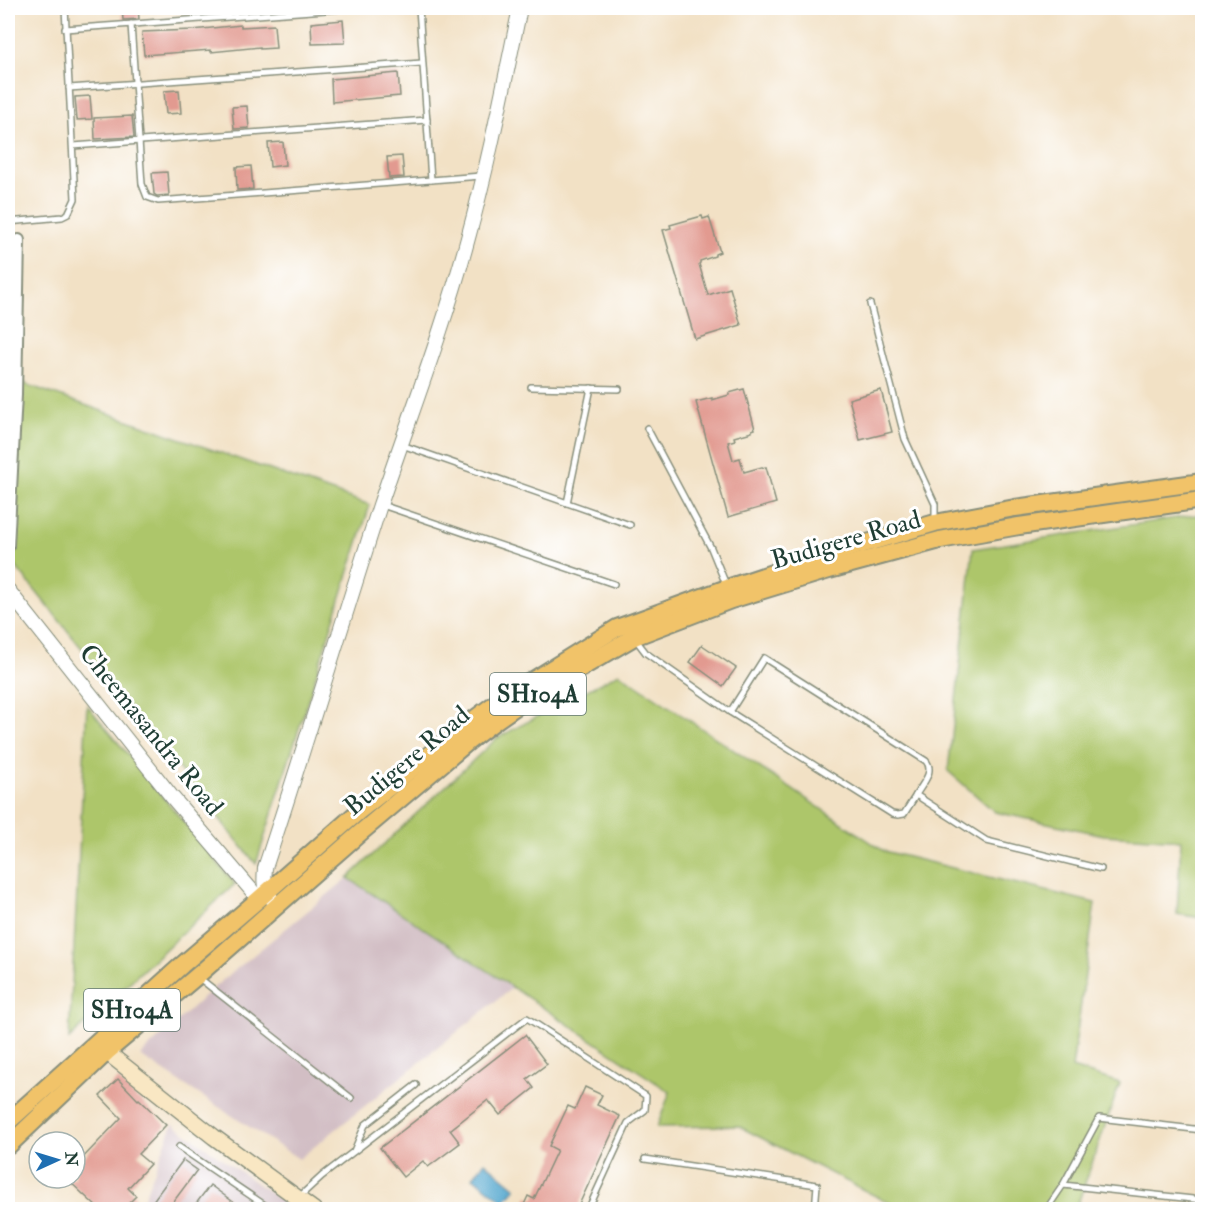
<svg xmlns="http://www.w3.org/2000/svg" width="1210" height="1217" font-family="'IM FELL Double Pica',serif">
<style>
.industrial{fill:#d2bec4}
.green{fill:#adc66b;stroke:#668250;stroke-width:1.5}
.water{fill:#51a6cd;stroke:#387280;stroke-width:1.5}
.building{fill:#e29a90}
.lines{fill:none;stroke-linecap:round;stroke-linejoin:round}
.service-casing{stroke:#888f7c;stroke-width:8}
.minor-casing{stroke:#888f7c;stroke-width:14}
.tertiary-casing{stroke:#888f7c;stroke-width:16}
.secondary-casing{stroke:#888f7c;stroke-width:18}
.primary-casing{stroke:#888f7c;stroke-width:20}
.service{stroke:#fff;stroke-width:5}
.minor{stroke:#fff;stroke-width:10}
.tertiary{stroke:#fff;stroke-width:14}
.secondary{stroke:#f9e7c3;stroke-width:15}
.primary{stroke:#f1c369;stroke-width:16}
.labels{text-anchor:middle;dominant-baseline:central;stroke-width:6;stroke-linejoin:round;paint-order:stroke}
.shield{fill:#fff;stroke:#627771;stroke-width:1.5}
.shield-label{font-size:24px;font-weight:bold;fill:#1f3d34}
.street-label{font-size:26px;fill:#1f3d34;stroke:#fff}
</style>
<rect width="100%" height="100%" fill="#fff"/>
<filter id="ink" filterUnits="userSpaceOnUse"><feTurbulence type="fractalNoise" baseFrequency=".0167" numOctaves="2"/><feDisplacementMap in="SourceGraphic" scale="12" xChannelSelector="R" yChannelSelector="G"/><feConvolveMatrix kernelMatrix="1 2 1 2 8 2 1 2 1" color-interpolation-filters="sRGB"/></filter>
<filter id="wash" filterUnits="userSpaceOnUse"><feTurbulence type="fractalNoise" baseFrequency=".008" numOctaves="4" result="noise"/><feDisplacementMap in="SourceGraphic" scale="24" xChannelSelector="R" yChannelSelector="G"/><feGaussianBlur stdDeviation="1.35" result="paint"/><feColorMatrix in="noise" values="0 0 0 0 0 0 0 0 0 0 0 0 0 0 0 0 0 1.4 0 .05"/><feComposite in="paint" operator="in"/></filter>
<g filter="url(#wash)">
<rect width="100%" height="100%" fill="#f2e1c5"/>
<g class="industrial">
<polygon points="348,878 512,988 299,1159 140,1056 212,989"/>
<polygon points="173,1124 293,1209 139,1210"/>
</g>
<g class="green">
<polygon points="8,378 370,505 256,864 8,557"/>
<polygon points="1202,514 1202,918 1177,914 1181,840 1104,835 995,812 948,771 973,549"/>
<polygon points="619,673 884,851 1095,903 1072,1068 1120,1083 1076,1209 901,1209 738,1126 657,1127 670,1092 348,878 497,738"/>
<polygon points="87,705 235,884 69,1039"/>
</g>
<polygon class="water" points="485,1162 516,1188 504,1202 473,1177"/>
<g id="blocks">
<g class="building">
<polygon points="122,8 138,8 139,19 123,20"/>
<polygon points="343,20 345,43 312,44 311,23"/>
<polygon points="241,25 241,27 274,25 276,48 260,49 260,47 211,52 211,50 144,55 142,32 192,30"/>
<polygon points="398,73 400,96 332,102 331,79"/>
<polygon points="179,90 181,113 166,114 164,91"/>
<polygon points="90,96 92,119 77,120 75,97"/>
<polygon points="247,106 249,128 234,129 232,107"/>
<polygon points="132,116 134,137 95,139 94,118"/>
<polygon points="283,142 285,165 270,167 268,143"/>
<polygon points="402,156 404,177 389,178 387,157"/>
<polygon points="251,166 253,189 237,190 236,167"/>
<polygon points="167,172 169,195 157,196 154,194 152,173"/>
<polygon points="702,216 703,219 709,217 720,252 715,254 715,256 700,261 700,263 699,264 708,295 730,288 741,325 695,339 663,230 671,228 670,225"/>
<polygon points="744,389 755,429 752,430 752,432 734,437 735,440 728,442 733,460 740,458 744,472 762,467 762,468 766,467 776,503 728,517 696,402 712,398 712,400 729,395 729,393"/>
<polygon points="881,390 892,432 860,440 849,399"/>
<polygon points="702,645 736,668 723,686 690,662"/>
<polygon points="525,1035 547,1064 527,1079 534,1088 500,1115 488,1100 450,1130 460,1143 428,1167 423,1161 403,1177 380,1148"/>
<polygon points="118,1079 138,1100 139,1099 166,1125 138,1154 150,1164 128,1188 136,1196 123,1209 99,1209 66,1178 75,1178 75,1166 121,1118 100,1096"/>
<polygon points="585,1087 602,1095 597,1105 620,1116 577,1209 522,1209 528,1196 534,1199 557,1150 549,1146 568,1106 575,1109"/>
<polygon points="183,1160 197,1170 168,1209 147,1209"/>
<polygon points="210,1185 243,1209 192,1209"/>
</g>
</g>
</g>
<g filter="url(#ink)">
<use href="#blocks" fill-opacity="0" stroke="#888f7c" stroke-width="1.5"/>
<g class="lines">
<g class="service-casing">
<g id="service">
<polyline points="419,8 431,180 481,176"/>
<polyline points="131,24 142,184 147,197 158,201 431,180"/>
<polyline points="65,29 353,8"/>
<polyline points="69,88 422,63"/>
<polyline points="73,146 427,120"/>
<polyline points="8,222 62,217 68,214 75,199 65,8"/>
<polyline points="870,304 905,439 935,504 935,521"/>
<polyline points="531,387 619,389"/>
<polyline points="647,428 711,548 727,587"/>
<polyline points="402,445 630,525"/>
<polyline points="567,503 591,388"/>
<polyline points="382,505 614,584"/>
<polyline points="636,640 646,653 730,712 892,814 898,815 904,814 916,795 987,841 1101,869"/>
<path d="M730,712L764,658L926,761C935,772 922,784 916,795"/>
<polyline points="198,977 351,1098"/>
<polyline points="179,1147 272,1210"/>
<polyline points="354,1151 365,1125 416,1085"/>
<polyline points="645,1159 817,1185 815,1210"/>
<polyline points="1063,1185 1202,1200"/>
<polyline points="290,1210 298,1198 322,1176 527,1018 646,1096 645,1110 628,1123 588,1210"/>
<polyline points="1046,1210 1063,1185 1099,1118 1202,1130"/>
</g>
</g>
<g class="minor-casing">
<polyline id="minor" points="8,547 16,395 19,240"/>
</g>
<g class="tertiary-casing">
<g id="tertiary">
<polyline points="8,590 172,797 259,899"/>
<path d="M271,898C263,890 264,879 265,868C305,747 341,626 380,505C410,416 444,328 468,238C489,162 504,84 520,8"/>
</g>
</g>
<g class="secondary-casing">
<polyline id="secondary" points="99,1046 214,1137 314,1210"/>
</g>
<g class="primary-casing">
<g id="primary">
<polyline points="8,1122 182,965 259,899 358,812 469,723 496,703 617,628 727,588 823,556 935,523 1015,508 1202,482"/>
<polyline points="8,1146 107,1052 197,976 360,833 469,741 498,719 518,705 634,637 731,600 829,570 940,540 1019,526 1202,500"/>
</g>
</g>
<use href="#service" class="service"/>
<use href="#minor" class="minor"/>
<use href="#tertiary" class="tertiary"/>
<use href="#secondary" class="secondary"/>
<use href="#primary" class="primary"/>
</g>
</g>
<g class="labels">
<g class="shield">
<rect x="490" y="673" width="96" height="42" rx="4.5"/>
<rect x="84" y="989" width="96" height="42" rx="4.5"/>
</g>
<g class="shield-label">
<text x="538" y="694">SH104A</text>
<text x="132" y="1010">SH104A</text>
</g>
<g class="street-label">
<text transform="translate(846 540) rotate(-16)">Budigere Road</text>
<text transform="translate(151 730) rotate(51)">Cheemasandra Road</text>
<text transform="translate(407 761) rotate(-40)">Budigere Road</text>
</g>
</g>
<rect width="1210" height="1217" fill="none" stroke="#fff" stroke-width="30"/>
<g transform="translate(57 1160) rotate(86)"><circle r="28" fill="#ffffff" stroke="#a5b1ae" stroke-width="1.5"/>
<path d="M0-4.5L10 22L0 15L-10 22Z" fill="#1f6fb2"/>
<text y="-9" font-size="16" font-weight="bold" text-anchor="middle" fill="#1f3d34">N</text>
</g>
</svg>
